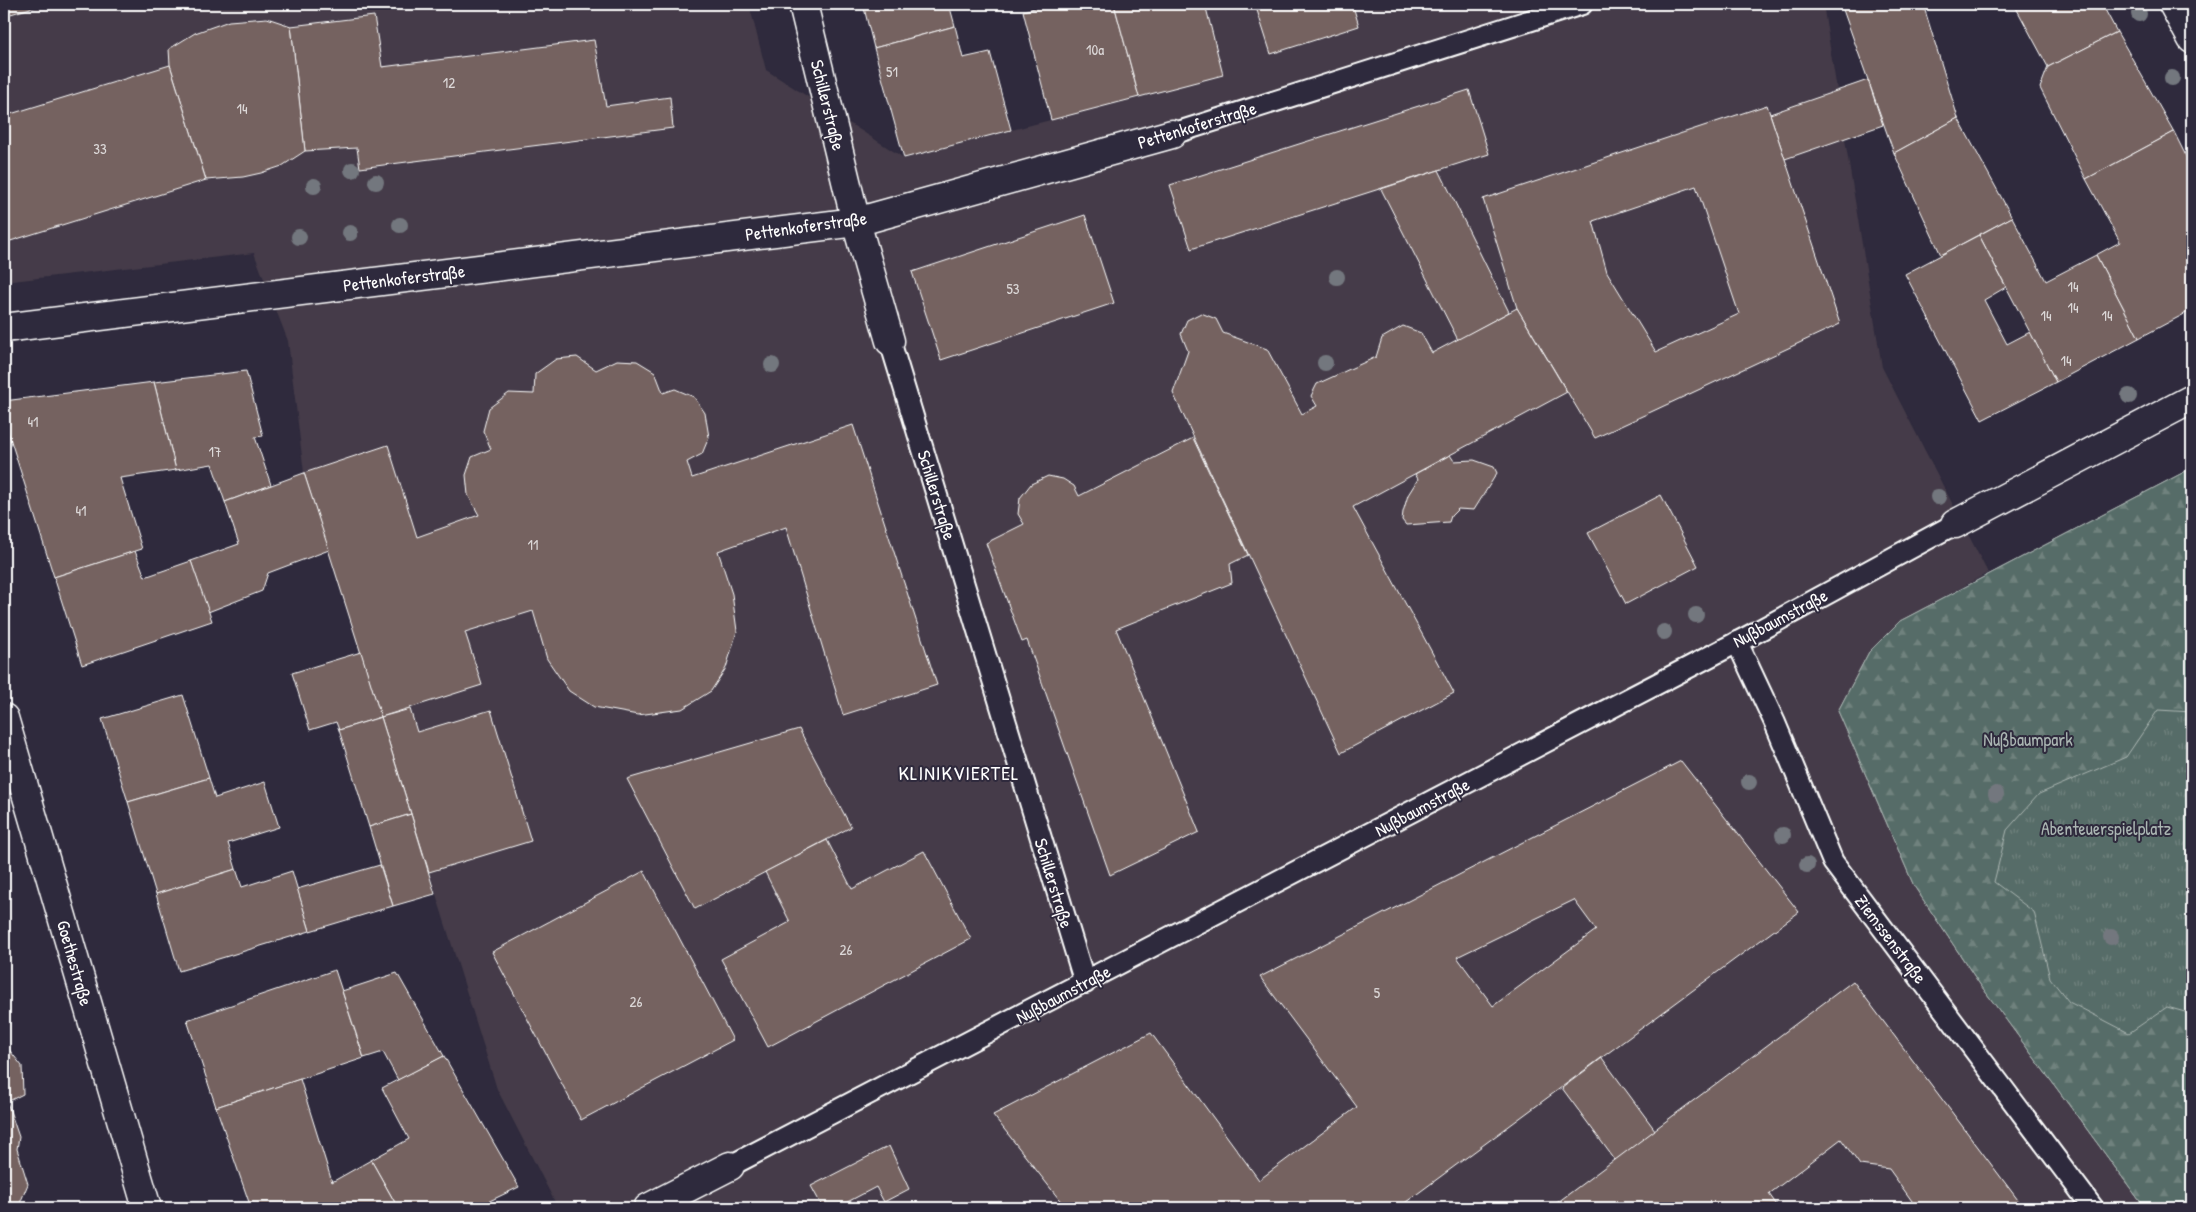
<svg xmlns="http://www.w3.org/2000/svg" width="2196" height="1212" font-family="'Patrick Hand',sans-serif">
<style>
.built{fill:#443b48}
.grass{fill:url(#grass-tufts);stroke:#abb6b3}
.forest{fill:url(#forest-firs);stroke:#abb6b3}
.building{fill:#746261;stroke:#fff;fill-rule:evenodd}
.lines{fill:none;stroke-linecap:round;stroke-linejoin:round}
.service-casing{stroke:#fff;stroke-width:24}
.minor-casing{stroke:#fff;stroke-width:31}
.service{stroke:#2f2a3d;stroke-width:20}
.minor{stroke:#2f2a3d;stroke-width:28}
.tree{fill:#73777e}
.labels{text-anchor:middle;dominant-baseline:central;stroke-width:4;stroke-linejoin:round;paint-order:stroke}
.number-label{font-size:15px;fill:#dcd8d8}
.street-label{font-size:18px;fill:#fff;stroke:#2f2a3d}
.park-label{font-size:18px;fill:#abb6b3;stroke:#2f2a3d}
.quarter-label{font-size:20px;letter-spacing:1px;fill:#fff;stroke:#2f2a3d}
</style>
<defs>
<pattern id="grass-tufts" width="24" height="20" patternUnits="userSpaceOnUse" patternTransform="scale(1.25)"><rect width="24" height="20" fill="#576c67"/><path d="M3 7l-1-3M5 7V3M7 7l1-3M15 17l-1-3M17 17v-4M19 17l1-3" fill="none" stroke="#70827e"/></pattern>
<pattern id="forest-firs" width="22" height="20" patternUnits="userSpaceOnUse" patternTransform="scale(1.25)"><rect width="22" height="20" fill="#576c67"/><path d="M5 1l3.5 6h-7zM16 11l3.5 6h-7z" fill="#70827e"/></pattern>
</defs>
<rect width="100%" height="100%" fill="#2f2a3d"/>
<filter id="ink" filterUnits="userSpaceOnUse"><feTurbulence type="fractalNoise" baseFrequency=".02" numOctaves="2"/><feDisplacementMap in="SourceGraphic" scale="10" xChannelSelector="R" yChannelSelector="G"/><feConvolveMatrix kernelMatrix="1 2 1 2 8 2 1 2 1" color-interpolation-filters="sRGB"/></filter>
<g filter="url(#ink)">
<polygon class="built" points="4,4 749,4 766,70 904,158 1223,75 1205,4 1823,4 1882,367 1988,573 1900,621 1838,711 1914,886 1979,983 2145,1208 558,1208 497,1089 304,473 288,341 254,253 4,282"/>
<polygon class="grass" points="2192,468 2192,1208 2145,1208 1979,983 1914,886 1838,711 1869,652 1900,621"/>
<polygon class="forest" points="2192,468 2192,712 2158,710 2126,757 2039,794 2007,830 1994,882 2034,912 2050,978 2069,1002 2129,1033 2167,1007 2192,1014 2192,1208 2145,1208 1979,983 1914,886 1838,711 1869,652 1900,621"/>
<g class="building">
<polygon points="4,4 44,4 4,16"/>
<polygon points="863,4 949,4 955,26 874,48"/>
<polygon points="1050,4 1114,4 1139,97 1051,120 1023,11"/>
<polygon points="1114,4 1205,4 1223,75 1139,97"/>
<polygon points="1255,4 1360,4 1353,6 1359,26 1271,54"/>
<polygon points="1841,4 1923,4 1958,118 1894,153"/>
<polygon points="2014,4 2102,4 2117,32 2048,67"/>
<polygon points="374,16 382,67 594,40 606,106 670,97 673,128 360,168 357,148 305,151 291,26"/>
<polygon points="267,18 291,26 305,151 282,166 261,173 243,177 206,180 170,65 169,49 195,33 229,21"/>
<polygon points="955,26 963,58 990,52 1011,130 904,158 874,48"/>
<polygon points="2117,32 2174,132 2086,179 2040,88 2048,67"/>
<polygon points="170,65 206,180 4,243 4,116"/>
<polygon points="1868,80 1883,125 1785,159 1770,114"/>
<polygon points="1469,90 1489,154 1191,249 1170,185"/>
<path d="M1767,105L1840,324L1595,438L1517,308L1483,199ZM1696,186L1739,314L1656,352L1607,272L1593,221Z"/>
<polygon points="1958,118 2012,217 1941,255 1894,153"/>
<polygon points="2174,132 2192,168 2192,310 2139,338 2096,255 2120,242 2086,179"/>
<polygon points="1439,170 1509,312 1458,340 1381,189"/>
<polygon points="1085,215 1114,303 941,360 912,272"/>
<polygon points="2012,217 2046,281 2096,255 2139,338 2056,382 1979,235"/>
<polygon points="1979,235 2006,287 1984,300 2007,344 2030,332 2056,382 1982,420 1905,274"/>
<polygon points="1517,308 1567,392 1353,507 1454,693 1341,753 1173,393 1188,351 1181,334 1187,320 1201,313 1216,319 1223,333 1267,349 1302,414 1317,406 1311,396 1317,384 1376,357 1382,338 1403,326 1421,333 1432,353"/>
<polygon points="577,357 596,370 617,360 637,361 655,372 663,393 675,389 694,397 705,413 709,437 702,454 687,462 692,478 853,425 937,685 843,715 786,527 718,551 732,594 737,631 726,668 711,691 682,709 638,715 594,707 569,691 547,659 533,611 465,632 482,685 381,717 304,473 388,445 417,537 479,515 468,495 466,475 472,457 491,449 483,431 489,408 509,393 534,394 535,374 556,359"/>
<polygon points="246,371 263,436 255,437 271,485 225,502 212,464 176,470 154,382"/>
<polygon points="154,382 176,470 120,478 142,549 54,577 4,419 4,401"/>
<polygon points="1193,438 1248,555 1230,564 1232,583 1116,629 1199,832 1110,875 1027,640 1022,642 986,543 1024,524 1018,514 1020,498 1031,484 1048,476 1063,479 1074,486 1079,496"/>
<polygon points="1450,455 1454,461 1474,460 1494,467 1497,473 1474,510 1458,509 1451,516 1449,522 1406,525 1402,520 1403,512 1408,495 1418,479 1415,474"/>
<polygon points="304,473 329,550 268,573 262,591 208,612 191,561 239,544 225,502"/>
<polygon points="1661,495 1698,566 1626,604 1588,533"/>
<polygon points="135,551 145,577 191,561 212,621 82,665 54,577"/>
<polygon points="361,652 381,717 339,730 336,722 310,730 292,673"/>
<polygon points="183,695 209,778 128,802 102,719"/>
<polygon points="410,709 417,732 491,710 531,841 429,872 381,717"/>
<polygon points="381,717 411,814 369,827 339,730"/>
<polygon points="799,729 851,827 695,909 627,779"/>
<path d="M1681,761L1799,912L1398,1208H1066L993,1115L1151,1033L1259,1180L1357,1107L1260,977ZM1574,900L1596,930L1493,1006L1457,957Z"/>
<polygon points="209,778 215,798 265,782 279,827 228,843 236,869 156,894 128,802"/>
<polygon points="411,814 435,894 393,906 369,827"/>
<polygon points="827,840 852,889 924,851 971,939 768,1047 721,959 790,922 765,872"/>
<polygon points="380,865 393,906 310,931 297,889"/>
<polygon points="236,869 242,887 292,871 310,931 179,971 156,894"/>
<polygon points="644,871 733,1040 581,1120 492,952"/>
<polygon points="335,970 364,1058 216,1107 187,1020"/>
<polygon points="397,973 444,1056 398,1080 383,1052 364,1058 342,991"/>
<polygon points="1853,981 2024,1208 1917,1208 1889,1169 1860,1165 1841,1139 1769,1194 1779,1208 1550,1208"/>
<polygon points="7,1047 22,1066 23,1094 7,1102 19,1137 17,1149 28,1184 18,1208 4,1208 4,1048"/>
<polygon points="444,1056 519,1187 475,1208 398,1208 371,1160 409,1139 382,1088"/>
<polygon points="1602,1058 1655,1130 1615,1160 1562,1088"/>
<polygon points="300,1079 332,1182 371,1160 398,1208 251,1208 216,1107"/>
<polygon points="889,1146 909,1189 884,1202 876,1187 836,1208 823,1208 811,1186"/>
</g>
<g class="lines">
<g class="service-casing">
<g id="service">
<polyline points="1172,134 1582,4"/>
<polyline points="890,341 1085,983"/>
<polyline points="1737,642 1775,723 1833,862 2093,1208"/>
<polyline points="730,1166 1749,636 1955,524"/>
</g>
</g>
<g class="minor-casing">
<g id="minor">
<polyline points="803,4 856,222 890,341"/>
<polyline points="2173,4 2192,39"/>
<polyline points="4,328 856,222 1172,134"/>
<polyline points="1955,524 2192,399"/>
<polyline points="4,718 147,1208"/>
<polyline points="648,1208 730,1166"/>
</g>
</g>
<use href="#service" class="service"/>
<use href="#minor" class="minor"/>
</g>
<g class="tree">
<circle cx="2139" cy="14" r="8"/>
<circle cx="2172" cy="78" r="8"/>
<circle cx="352" cy="170" r="8"/>
<circle cx="376" cy="182" r="8"/>
<circle cx="314" cy="186" r="8"/>
<circle cx="400" cy="225" r="8"/>
<circle cx="350" cy="233" r="8"/>
<circle cx="299" cy="237" r="8"/>
<circle cx="1337" cy="277" r="8"/>
<circle cx="1325" cy="363" r="8"/>
<circle cx="772" cy="365" r="8"/>
<circle cx="2129" cy="396" r="8"/>
<circle cx="1938" cy="497" r="8"/>
<circle cx="1696" cy="615" r="8"/>
<circle cx="1664" cy="632" r="8"/>
<circle cx="1749" cy="782" r="8"/>
<circle cx="1996" cy="794" r="8"/>
<circle cx="1783" cy="835" r="8"/>
<circle cx="1807" cy="865" r="8"/>
<circle cx="2111" cy="937" r="8"/>
</g>
</g>
<g class="labels">
<g class="number-label">
<text x="1095" y="49">10a</text>
<text x="892" y="71">51</text>
<text x="449" y="82">12</text>
<text x="242" y="108">14</text>
<text x="100" y="148">33</text>
<text x="2073" y="286">14</text>
<text x="1013" y="288">53</text>
<text x="2073" y="307">14</text>
<text x="2046" y="315">14</text>
<text x="2107" y="315">14</text>
<text x="2066" y="360">14</text>
<text x="33" y="421">41</text>
<text x="215" y="451">17</text>
<text x="81" y="510">41</text>
<text x="533" y="544">11</text>
<text x="846" y="949">26</text>
<text x="1377" y="992">5</text>
<text x="636" y="1001">26</text>
</g>
<g class="street-label">
<text transform="translate(828 105) rotate(76)">Schillerstraße</text>
<text transform="translate(1197 125) rotate(-17)">Pettenkoferstraße</text>
<text transform="translate(806 226) rotate(-8)">Pettenkoferstraße</text>
<text transform="translate(404 278) rotate(-7)">Pettenkoferstraße</text>
<text transform="translate(937 495) rotate(73)">Schillerstraße</text>
<text transform="translate(1780 618) rotate(-28)">Nußbaumstraße</text>
<text transform="translate(1422 807) rotate(-28)">Nußbaumstraße</text>
<text transform="translate(1054 883) rotate(73)">Schillerstraße</text>
<text transform="translate(1891 939) rotate(53)">Ziemssenstraße</text>
<text transform="translate(75 963) rotate(74)">Goethestraße</text>
<text transform="translate(1063 994) rotate(-28)">Nußbaumstraße</text>
</g>
<g class="park-label">
<text x="2028" y="739">Nußbaumpark</text>
<text x="2106" y="828">Abenteuerspielplatz</text>
</g>
<g class="quarter-label">
<text x="959" y="772">KLINIKVIERTEL</text>
</g>
</g>
<rect width="2196" height="1212" fill="none" stroke="#2f2a3d" stroke-width="20"/>
<rect x="10" y="10" width="2176" height="1192" fill="none" stroke="#fff" stroke-width="2" filter="url(#ink)"/>
</svg>
